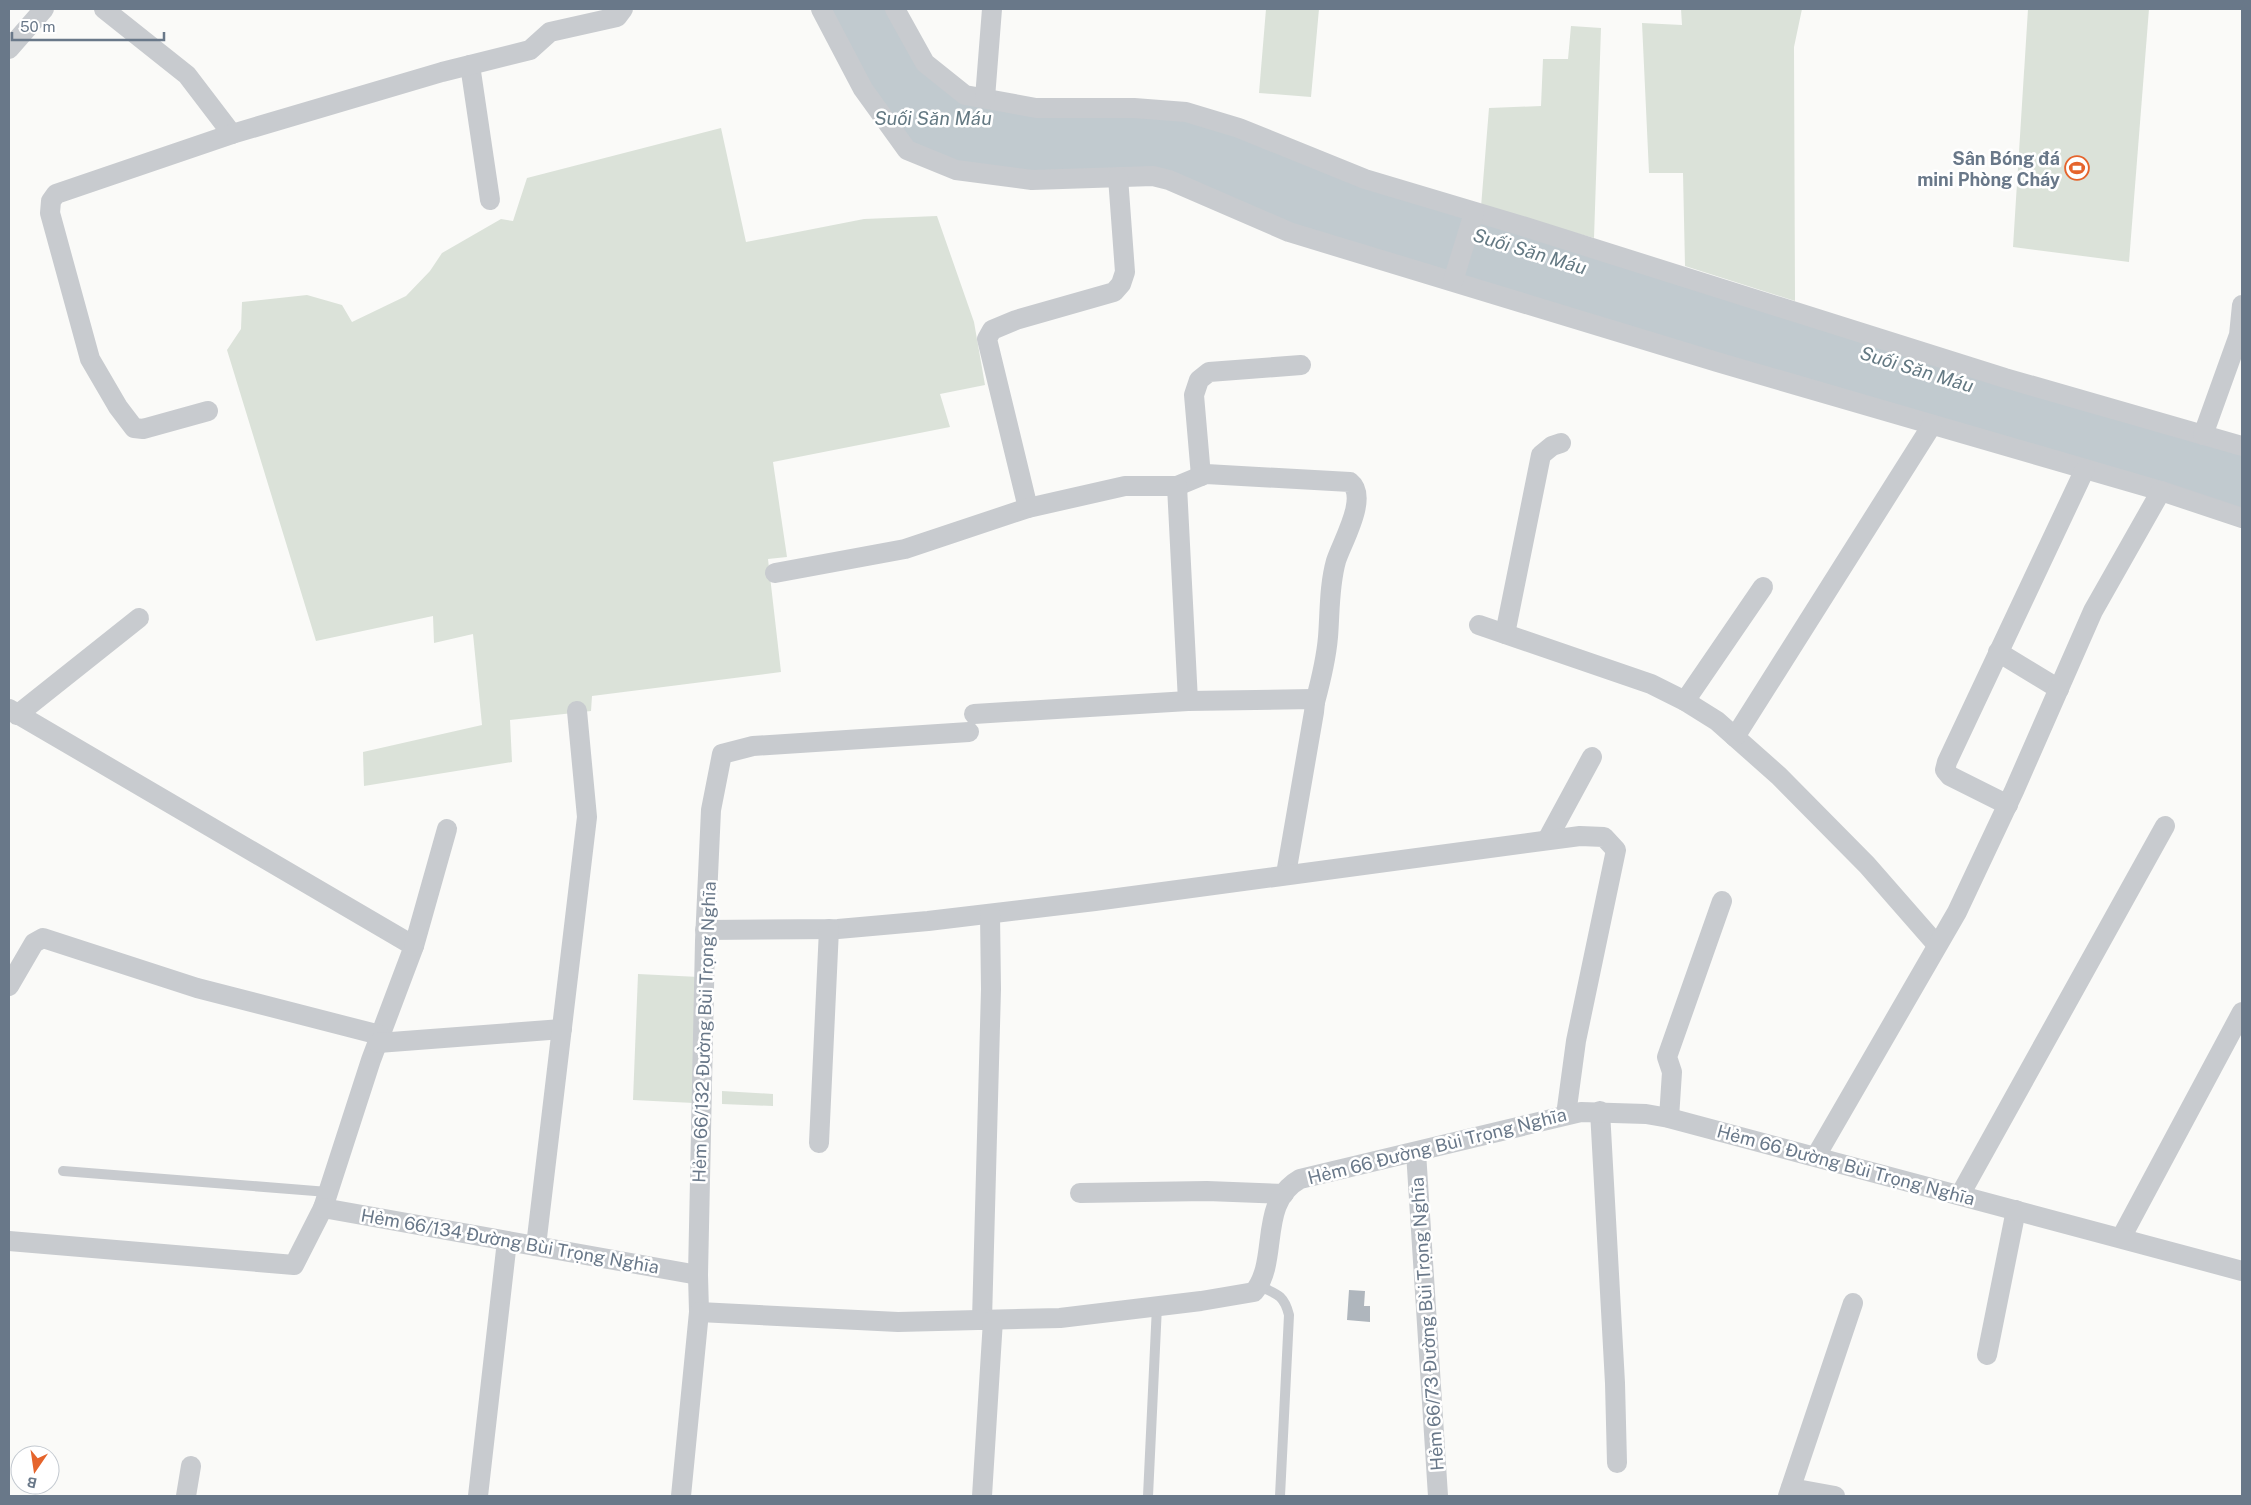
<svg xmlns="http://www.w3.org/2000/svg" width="2251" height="1505" font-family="'Public Sans',sans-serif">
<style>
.green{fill:#dbe2d9}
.water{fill:#c1cacf}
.building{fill:#afb6bd}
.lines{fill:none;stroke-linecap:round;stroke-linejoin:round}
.lane{stroke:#c8cbcf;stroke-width:10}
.street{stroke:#c8cbcf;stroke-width:20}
.labels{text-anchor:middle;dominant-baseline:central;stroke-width:5;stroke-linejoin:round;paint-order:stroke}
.poi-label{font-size:18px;font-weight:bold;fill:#697889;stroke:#fff;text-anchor:end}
.street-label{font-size:18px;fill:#697889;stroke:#fff}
.water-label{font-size:19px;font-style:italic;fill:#647983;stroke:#fff}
</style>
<rect width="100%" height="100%" fill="#fafaf8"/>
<g class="green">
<polygon points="1266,9 1319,9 1311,97 1259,93"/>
<polygon points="1681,9 1802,9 1794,47 1795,301 1685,266 1683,173 1649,173 1642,23 1682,25"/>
<polygon points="2028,9 2149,9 2129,262 2013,247"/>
<polygon points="1571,26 1601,28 1594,238 1481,207 1489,108 1541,106 1543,59 1568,59"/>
<polygon points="721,128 746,242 864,219 937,216 974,322 985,385 940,394 950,427 773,462 787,557 768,559 781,672 592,696 591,711 510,720 512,762 364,786 363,752 482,725 473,634 434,643 433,616 316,641 227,350 241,329 242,302 307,295 342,305 352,322 406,296 430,271 442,253 501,219 513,221 527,178"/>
<polygon points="638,974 699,977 694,1103 633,1100"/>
<polygon points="722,1091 773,1094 773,1106 722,1104"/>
</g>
<polygon class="water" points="828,9 888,9 961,101 1185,119 2242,453 2242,511 1297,227 1174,175 1034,172 958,164 912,144 870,86"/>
<polygon class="building" points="1349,1290 1365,1291 1364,1306 1370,1306 1370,1322 1347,1320"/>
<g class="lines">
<g class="lane">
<polyline points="63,1171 328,1192"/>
<path d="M1259,1286C1277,1294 1284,1295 1289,1315L1280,1496"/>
<polyline points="1148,1496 1157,1306"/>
</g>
<g class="street">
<polyline points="104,9 187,75 232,134"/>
<polyline points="821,9 863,89 907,150 956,170 1032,180 1153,176 1169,180 1289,232 1717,362 2161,491 2242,518"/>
<polyline points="895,9 925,63 965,95 1036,108 1134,108 1186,112 1239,128 1365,179 1519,225 2005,378 2242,446"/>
<polyline points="9,49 44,9"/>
<polyline points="470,65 490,200"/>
<polyline points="985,98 992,9"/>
<polyline points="1453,281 1474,213"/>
<polyline points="208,411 143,429 134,428 118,407 90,359 50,213 51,201 56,194 232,134 442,72 530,50 550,32 617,17 623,9"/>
<polyline points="2203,435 2239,335 2242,305"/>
<polyline points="1201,476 1194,395 1199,380 1209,372 1301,365"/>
<path d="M1177,486L1206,474L1350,482C1369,497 1342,542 1336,561C1329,586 1330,612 1328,637C1326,660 1321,680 1315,702"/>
<polyline points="1028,508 987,339 992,330 1016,320 1114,292 1121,284 1125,272 1118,177"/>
<polyline points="775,573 905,549 1028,508 1125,486 1177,486 1188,701"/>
<polyline points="1479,625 1651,684 1685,701 1717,721 1779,776 1867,865 1937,945"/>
<polyline points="1505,634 1541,455 1552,446 1561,443"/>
<polyline points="1998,652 2059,689"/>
<polyline points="1685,701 1763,587"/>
<polyline points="9,709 414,946 371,1060 323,1208 294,1265 9,1241"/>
<polyline points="974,714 1188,701 1313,699 1315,702 1314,712 1286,874"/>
<polyline points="17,715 139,618"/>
<polyline points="1735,737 1932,425"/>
<polyline points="2008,805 1950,776 1945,770 1947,762 2085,469"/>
<polyline points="1547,840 1592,757"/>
<polyline points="705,930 838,929 928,921 1095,901 1580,836 1604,837 1616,850 1576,1041 1566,1115"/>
<polyline points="414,946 447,829"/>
<polyline points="9,986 34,943 43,938 197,988 380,1035"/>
<polyline points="378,1043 562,1029"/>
<polyline points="1600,1111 1615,1383 1617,1463"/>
<polyline points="1669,1118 1672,1072 1667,1057 1722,901"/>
<polyline points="819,1143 829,929"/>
<polyline points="1416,1152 1438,1496"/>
<polyline points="1816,1156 1957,912 2014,791 2093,611 2161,491"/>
<polyline points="1080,1193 1207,1191 1284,1194"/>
<polyline points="1960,1195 2165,826"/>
<polyline points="323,1208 698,1275"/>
<polyline points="2121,1238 2242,1012"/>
<polyline points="536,1246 587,817 577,711"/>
<polyline points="699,1312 698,1275 705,941 711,810 722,754 753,746 969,732"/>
<polyline points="982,1320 991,989 990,914"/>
<polyline points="1987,1355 2016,1210"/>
<polyline points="1791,1488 1835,1496"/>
<polyline points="186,1496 191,1466"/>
<polyline points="478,1496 507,1241"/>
<path d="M681,1496L699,1312L898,1322L1060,1318L1201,1301L1254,1292C1280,1260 1257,1203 1300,1179L1581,1112L1646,1114L1669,1118L2242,1271"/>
<polyline points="982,1496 993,1320"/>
<polyline points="1788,1496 1853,1303"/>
</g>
</g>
<defs>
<g id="stadium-ring" transform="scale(1.25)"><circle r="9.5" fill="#fff" stroke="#e5642c" stroke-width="1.5"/><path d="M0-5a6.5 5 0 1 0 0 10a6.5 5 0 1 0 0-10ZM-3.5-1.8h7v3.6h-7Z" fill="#e5642c"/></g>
</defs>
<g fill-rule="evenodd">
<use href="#stadium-ring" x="2077" y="168"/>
</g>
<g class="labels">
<g class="poi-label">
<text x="2060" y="158">Sân Bóng đá<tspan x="2060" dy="21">mini Phòng Cháy</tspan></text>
</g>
<g class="street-label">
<text transform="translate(704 1032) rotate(-88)">Hẻm 66/132 Đường Bùi Trọng Nghĩa</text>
<text transform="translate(1437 1146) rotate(-14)">Hẻm 66 Đường Bùi Trọng Nghĩa</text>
<text transform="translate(1846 1165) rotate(15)">Hẻm 66 Đường Bùi Trọng Nghĩa</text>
<text transform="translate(510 1241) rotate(10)">Hẻm 66/134 Đường Bùi Trọng Nghĩa</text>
<text transform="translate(1427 1324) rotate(-94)">Hẻm 66/73 Đường Bùi Trọng Nghĩa</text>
</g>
<g class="water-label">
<text x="933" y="118">Suối Săn Máu</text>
<text transform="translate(1530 251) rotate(17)">Suối Săn Máu</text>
<text transform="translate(1917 369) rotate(17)">Suối Săn Máu</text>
</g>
</g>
<rect width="2251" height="1505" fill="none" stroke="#697889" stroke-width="20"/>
<g transform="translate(35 1470) rotate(193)"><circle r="24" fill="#ffffff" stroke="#c3c9d0"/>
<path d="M0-4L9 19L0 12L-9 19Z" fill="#e5642c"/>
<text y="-8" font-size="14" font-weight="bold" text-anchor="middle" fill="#697889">B</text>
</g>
<path d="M12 32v8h152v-8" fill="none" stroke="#697889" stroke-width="2.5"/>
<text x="20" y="32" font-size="15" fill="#697889" stroke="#ffffff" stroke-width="4" paint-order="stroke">50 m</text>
</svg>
